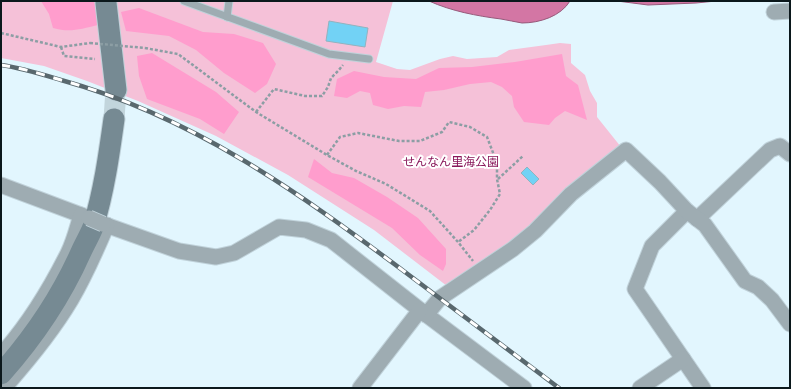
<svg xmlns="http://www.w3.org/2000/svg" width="791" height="389" font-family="'DM Sans','Noto Sans JP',sans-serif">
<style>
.green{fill:#f5c1d8}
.forest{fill:#ff9dcd}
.water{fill:#d376a4;stroke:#975a7b}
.building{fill:#72d2f5;stroke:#92b3bf}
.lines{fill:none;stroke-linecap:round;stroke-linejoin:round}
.secondary-tunnel{stroke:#c2d5dc;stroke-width:21;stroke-dasharray:21 10;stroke-linecap:butt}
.lane-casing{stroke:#c0d2da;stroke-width:9}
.street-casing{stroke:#c0d2da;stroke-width:17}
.secondary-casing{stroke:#c0d2da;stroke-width:23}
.path{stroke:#8c9ea4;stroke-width:2.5;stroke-dasharray:3 2;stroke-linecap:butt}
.lane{stroke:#9eacb2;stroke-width:7}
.street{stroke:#9eacb2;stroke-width:15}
.secondary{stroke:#768a93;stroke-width:21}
.rail-casing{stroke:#59686e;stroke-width:4.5}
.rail{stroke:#fff;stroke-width:3;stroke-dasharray:9;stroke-linecap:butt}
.street-bridge-casing{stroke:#c0d2da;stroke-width:17;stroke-linecap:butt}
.path-bridge{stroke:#8c9ea4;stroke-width:2.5;stroke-dasharray:3 2;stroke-linecap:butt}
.street-bridge{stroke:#9eacb2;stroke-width:15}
.labels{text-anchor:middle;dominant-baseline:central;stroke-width:4;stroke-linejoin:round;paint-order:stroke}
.park-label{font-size:12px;fill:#89185b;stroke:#fff}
</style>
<rect width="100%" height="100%" fill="#e2f6fe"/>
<polygon class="green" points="1,1 393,1 376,62 397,69 410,70 440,59 453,56 467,59 497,57 509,50 546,45 560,43 571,44 571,63 585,75 590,91 597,103 597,117 621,147 521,236 447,286 374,230 288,175 216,136 138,101 87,81 44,66 1,58"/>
<g class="forest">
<path d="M41,1H94L100,19L98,25C81,29 70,33 53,28L49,14Z"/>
<polygon points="139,8 203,32 234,34 263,43 276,64 267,84 255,93 224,73 196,50 169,36 126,31 121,12"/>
<polygon points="152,53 216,92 239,112 224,134 200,119 147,99 139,76 137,56"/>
<polygon points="562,54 566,76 578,85 587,120 565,111 555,118 549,125 524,122 514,107 512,96 502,87 491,82 470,84 444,90 425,92 421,107 404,106 388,109 373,105 370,93 360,91 347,98 334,96 337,79 354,71 384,77 416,79 439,68 472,67 515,62"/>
<polygon points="314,159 332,173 354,178 387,197 418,218 446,249 446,264 443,271 420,255 392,228 308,177"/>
</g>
<g class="water">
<path d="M429,1H570C561,16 540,23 522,23C515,22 508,20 501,19C477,16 451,11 429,1Z"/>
<polygon points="617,1 716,1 696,3 648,5"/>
</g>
<g class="building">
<polygon points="329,21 368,28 365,47 326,41"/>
<polygon points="527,167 539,179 533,185 521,173"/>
</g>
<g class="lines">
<polyline class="secondary-tunnel" points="114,119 116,90"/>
<g class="lane-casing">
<g id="lane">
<polyline points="184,1 329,54 369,59"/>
<polyline points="227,17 229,1"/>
</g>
</g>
<g class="street-casing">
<g id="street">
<polyline points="774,12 790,11"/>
<polyline points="1,185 89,218"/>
<polyline points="687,211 652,246 635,289 703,388"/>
<polyline points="697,219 770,150 780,146 790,154"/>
<polyline points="103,224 179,251 216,257 234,253 279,227 306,230 331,240 420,310 524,388"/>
<polyline points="426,315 440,298 513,249 535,231 571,194 626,150 660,182 687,211 705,225 745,281 758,287 772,300 790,324"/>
<path d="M1,355C28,325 50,289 68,253C74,241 77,228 81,215"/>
<path d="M4,388C28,361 52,332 71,300C85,276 96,251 107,225"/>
<polyline points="360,388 420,310"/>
<polyline points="640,388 683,359"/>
</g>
</g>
<g class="secondary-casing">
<g id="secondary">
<polyline points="106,3 116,90"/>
<path d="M1,374C34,337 61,297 81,252C85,243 90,235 93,227C104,191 109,155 114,119"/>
</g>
</g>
<g class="path">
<polyline points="1,33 61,47 90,43"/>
<polyline points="61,47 64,56 95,59"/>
<polyline points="145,48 178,54 256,112 327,155 356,171 386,184 430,211 458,242 473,261"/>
<polyline points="256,112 274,89 305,96 322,96 328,87 331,78 338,71 343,65"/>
<polyline points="327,155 340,137 358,133 399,141 420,141 442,132 449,122 470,127 487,137 497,163 497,179 500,194 490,210 474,230 458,242"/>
<polyline points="498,179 523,156"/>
</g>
<use href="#lane" class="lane"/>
<use href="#street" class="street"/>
<use href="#secondary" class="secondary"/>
<g class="rail-casing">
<path id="rail" d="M1,65C22,68 41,74 61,80C192,116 298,192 405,272C456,311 508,349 559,388"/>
</g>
<use href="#rail" class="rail"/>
<g class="street-bridge-casing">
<polyline id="street-bridge" points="89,218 103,224"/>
</g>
<polyline class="path-bridge" points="90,43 145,48"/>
<use href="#street-bridge" class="street-bridge"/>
</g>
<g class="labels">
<g class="park-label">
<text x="451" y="162">せんなん里海公園</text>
</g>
</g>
<rect width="791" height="389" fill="none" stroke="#0b181c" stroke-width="4"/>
</svg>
